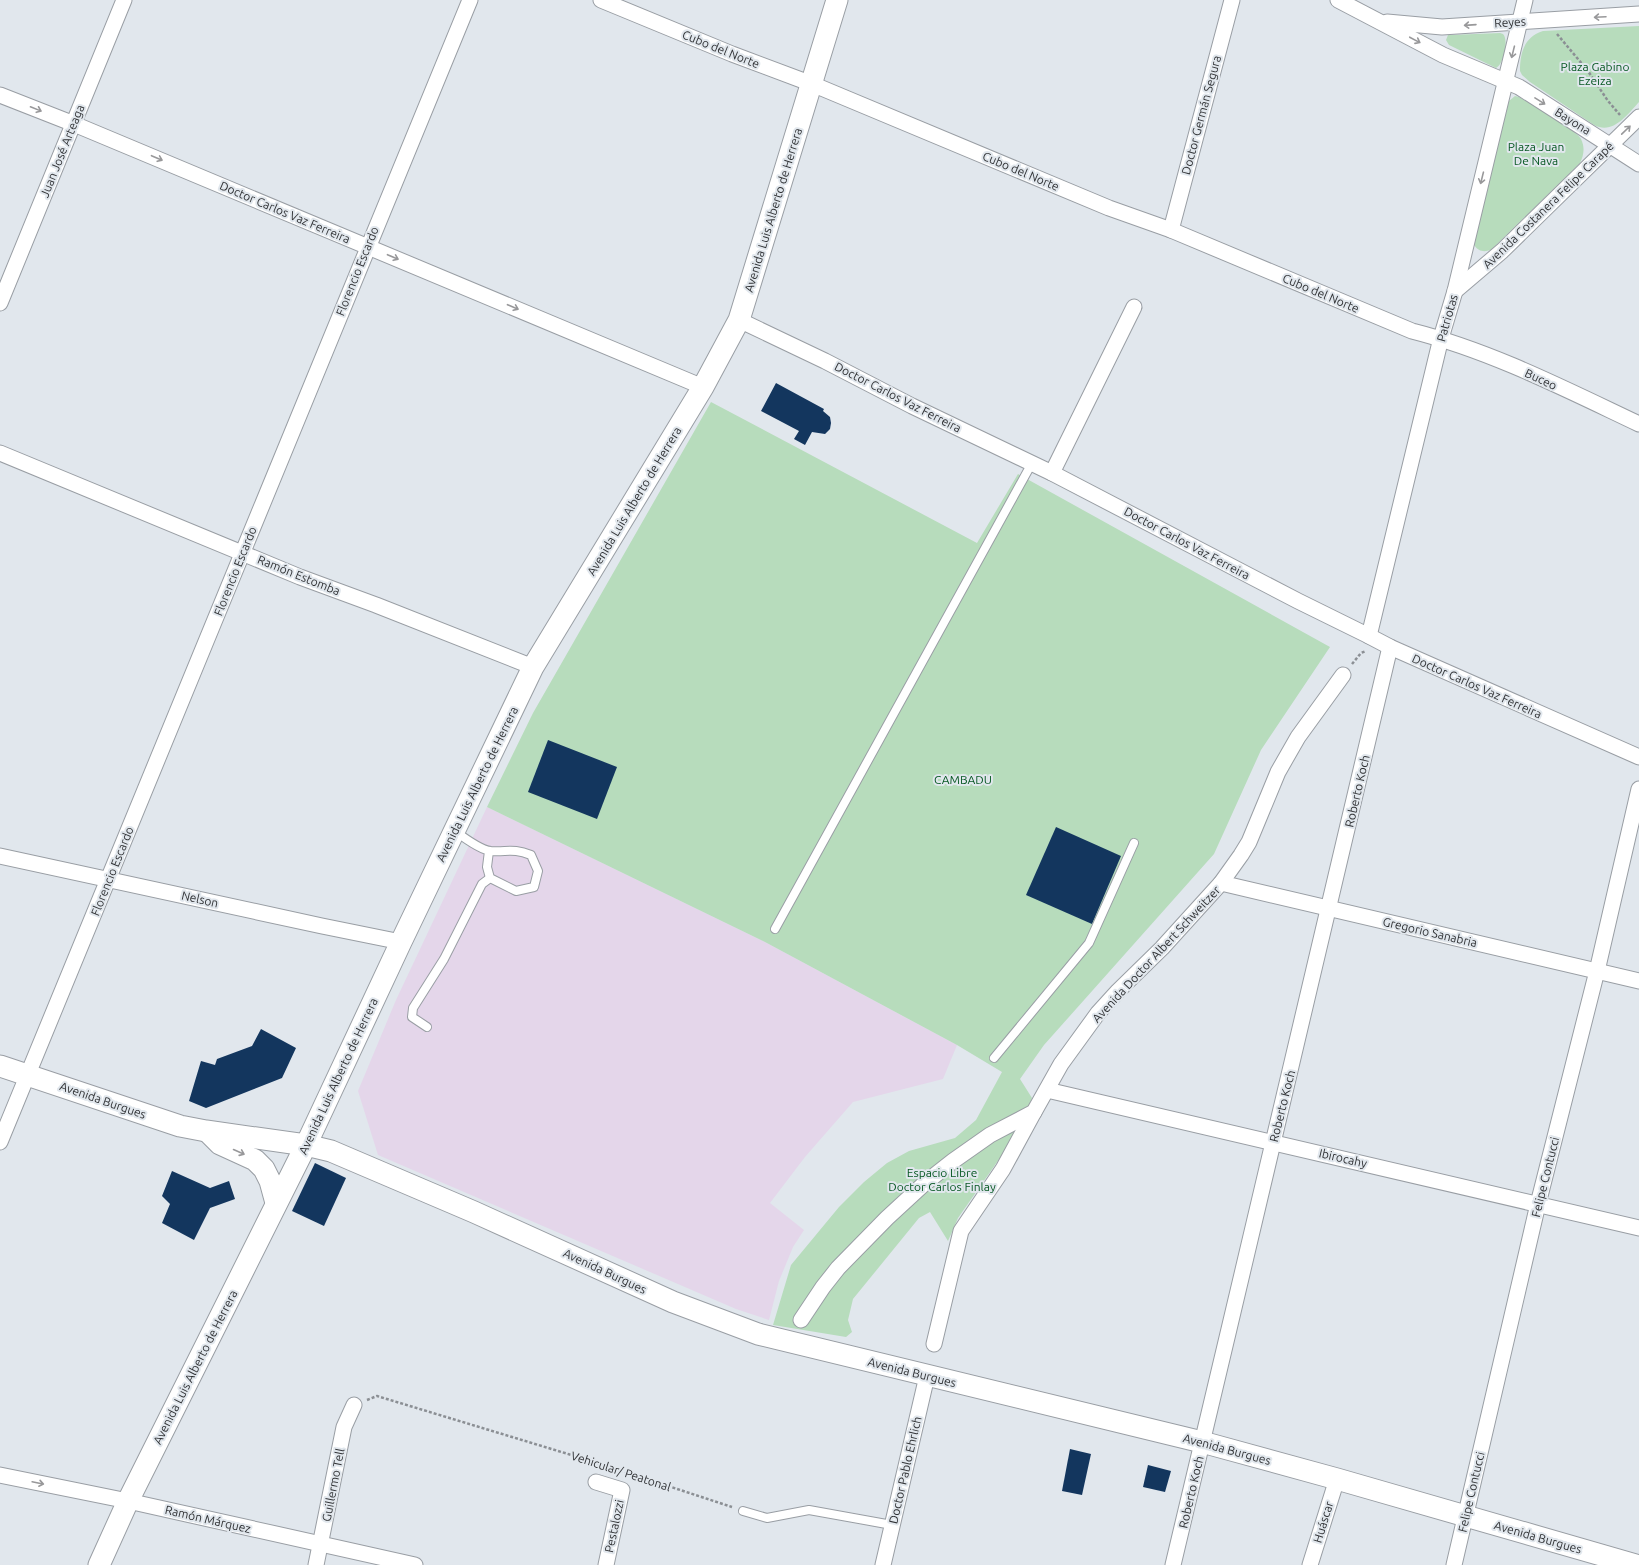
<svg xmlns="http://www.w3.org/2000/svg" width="1639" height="1565" font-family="Ubuntu,sans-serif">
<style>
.education{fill:#e4d6ea}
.green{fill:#b7dcbc}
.building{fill:#13365e}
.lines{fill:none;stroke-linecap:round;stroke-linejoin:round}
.lane-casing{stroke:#999ea4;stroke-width:10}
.street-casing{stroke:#999ea4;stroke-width:17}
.secondary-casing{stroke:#999ea4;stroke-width:23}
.path{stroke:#8b8f94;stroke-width:2.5;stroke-dasharray:3 2;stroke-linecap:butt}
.lane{stroke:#fff;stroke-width:8}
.street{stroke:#fff;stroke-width:15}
.secondary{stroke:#fff;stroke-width:21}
.oneway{stroke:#98989a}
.labels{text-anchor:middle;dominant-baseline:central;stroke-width:4;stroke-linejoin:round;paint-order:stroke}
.street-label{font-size:12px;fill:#303235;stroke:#e1e7ed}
.park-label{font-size:12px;fill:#075823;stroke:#e1e7ed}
</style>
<rect width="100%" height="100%" fill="#e1e7ed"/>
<polygon class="education" points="487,807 765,942 957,1045 943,1079 853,1102 805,1157 770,1203 804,1230 793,1247 779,1281 769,1320 736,1309 378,1155 358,1091 396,1000"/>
<g class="green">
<path d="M1639,26V102C1627,115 1613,135 1594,125L1530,82L1522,75L1520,71C1520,53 1524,37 1543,31Z"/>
<path d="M1500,33L1503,34C1509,40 1504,64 1496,68L1449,45L1446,40L1448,35H1451Z"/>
<path d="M1515,96L1519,97C1530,103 1577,131 1581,139C1585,147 1584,155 1580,163L1491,250C1484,252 1479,252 1474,245L1476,235L1509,101Z"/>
<polygon points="711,402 977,543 1018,474 1330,647 1261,750 1214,854 1044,1045 1020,1079 1032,1098 1018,1132 958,1218 948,1241 930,1212 919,1218 853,1299 848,1320 852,1332 846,1337 773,1325 791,1265 839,1207 864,1182 887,1163 909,1151 955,1138 976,1120 1002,1072 957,1045 765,942 487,807 533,713"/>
</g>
<g class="building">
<polygon points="776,383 824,409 823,411 830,417 831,423 830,429 825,434 812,432 805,445 794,439 799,431 761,411"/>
<polygon points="548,740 617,767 597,819 528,792"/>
<polygon points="1056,827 1121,856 1092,924 1026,895"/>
<polygon points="261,1029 296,1048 282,1078 206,1108 189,1101 201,1061 215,1065 217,1059 252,1046"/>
<polygon points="315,1163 346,1178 324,1226 292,1211"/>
<polygon points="172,1171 210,1188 229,1181 235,1199 210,1208 194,1240 162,1223 170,1204 162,1196"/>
<polygon points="1070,1449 1091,1454 1082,1495 1062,1491"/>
<polygon points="1148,1465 1171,1471 1165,1492 1143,1487"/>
</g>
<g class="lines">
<g class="lane-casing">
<g id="lane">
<path d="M455,831C463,837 480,850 491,851C508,852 513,848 531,855L538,871L534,887L516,891L490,878L487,867L489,851"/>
<polyline points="775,929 1032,463"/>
<polyline points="427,1027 412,1017 413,1008 444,959 482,884 490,878"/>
<polyline points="994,1058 1089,943 1134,843"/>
<polyline points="743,1511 767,1518 809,1510 892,1525"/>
</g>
</g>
<g class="street-casing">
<g id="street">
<path d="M601,0L732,54L812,84L1109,208L1171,230L1412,331C1491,351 1565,389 1639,424"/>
<polyline points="1338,0 1443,55 1519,87 1639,164"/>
<polyline points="1387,22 1442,27 1639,14"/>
<polyline points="0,95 74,124 703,387"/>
<polyline points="1171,230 1232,0"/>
<polyline points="1455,291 1502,251 1639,117"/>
<polyline points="0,303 124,0"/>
<polyline points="739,320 825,361 912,406 1052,473 1298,601 1369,636 1390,647 1639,757"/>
<polyline points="0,453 300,577 376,605 533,667"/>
<polyline points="1052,473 1134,307"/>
<polyline points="1369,636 1441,338 1455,291 1525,0"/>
<polyline points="0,856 322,926 401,942"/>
<polyline points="1221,883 1639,981"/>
<polyline points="1047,1090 1639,1228"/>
<polyline points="0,1142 470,0"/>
<polyline points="801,1320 823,1287 838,1268 887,1218 925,1183 953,1161 990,1135 1034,1112 1061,1064 1098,1013 1118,991 1162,948 1221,883 1241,855 1249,842 1278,772 1298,737 1343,675"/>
<polyline points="934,1344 961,1231 1003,1169 1034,1112"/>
<polyline points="0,1475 128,1501 415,1565"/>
<polyline points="596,1482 622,1490 606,1565"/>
<polyline points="316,1565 344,1427 354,1405"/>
<polyline points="883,1565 927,1376"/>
<path d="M1173,1565C1245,1259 1320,954 1390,647"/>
<polyline points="1310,1565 1337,1479"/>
<polyline points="1454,1565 1538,1204 1597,971 1639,789"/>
</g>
</g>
<g class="secondary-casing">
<g id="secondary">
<polyline points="0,1066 180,1126 206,1131 306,1145 331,1151 474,1212 673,1302 758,1334 1202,1442 1337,1479 1636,1565"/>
<polyline points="209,1133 220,1144 255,1160 264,1169 270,1181 276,1203"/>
<polyline points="99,1565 128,1501 306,1145 401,942 533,667 703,387 739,320 837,0"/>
</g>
</g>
<g class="path">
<polyline points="1557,34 1588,71 1608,101 1620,115"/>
<polyline points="1352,664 1361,653 1366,651"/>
<polyline points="367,1400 377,1396 601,1464 732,1507"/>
</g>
<use href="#lane" class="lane"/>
<use href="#street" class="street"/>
<use href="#secondary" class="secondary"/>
</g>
<defs><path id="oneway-shaft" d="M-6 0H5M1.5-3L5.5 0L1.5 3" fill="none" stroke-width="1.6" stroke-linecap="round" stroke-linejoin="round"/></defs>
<g class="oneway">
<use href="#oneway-shaft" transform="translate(1600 17) rotate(177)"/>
<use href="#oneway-shaft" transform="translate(1470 25) rotate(176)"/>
<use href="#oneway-shaft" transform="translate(1415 40) rotate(28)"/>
<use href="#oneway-shaft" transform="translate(1513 52) rotate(104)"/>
<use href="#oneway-shaft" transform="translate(1540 101) rotate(32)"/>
<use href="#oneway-shaft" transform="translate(36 109) rotate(22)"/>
<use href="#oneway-shaft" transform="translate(1626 130) rotate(-44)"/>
<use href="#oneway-shaft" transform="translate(157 158) rotate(23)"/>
<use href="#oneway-shaft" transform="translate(1482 178) rotate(104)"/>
<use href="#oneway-shaft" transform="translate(393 257) rotate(23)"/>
<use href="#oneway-shaft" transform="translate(513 307) rotate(23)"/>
<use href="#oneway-shaft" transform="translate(239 1152) rotate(24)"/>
<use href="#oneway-shaft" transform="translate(38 1483) rotate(12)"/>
</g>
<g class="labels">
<g class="street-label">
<text transform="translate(1510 22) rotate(-4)">Reyes</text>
<text transform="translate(721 49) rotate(22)">Cubo del Norte</text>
<text transform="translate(1201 115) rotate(-75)">Doctor Germán Segura</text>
<text transform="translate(1573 121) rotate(32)">Bayona</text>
<text transform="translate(62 151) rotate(-68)">Juan José Arteaga</text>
<text transform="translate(1021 171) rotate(23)">Cubo del Norte</text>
<text transform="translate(1548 205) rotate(-44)">Avenida Costanera Felipe Carapé</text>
<text transform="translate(773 210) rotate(-73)">Avenida Luis Alberto de Herrera</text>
<text transform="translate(285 212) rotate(23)">Doctor Carlos Vaz Ferreira</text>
<text transform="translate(357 271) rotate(-68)">Florencio Escardo</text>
<text transform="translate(1321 293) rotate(23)">Cubo del Norte</text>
<text transform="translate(1447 318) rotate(-74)">Patriotas</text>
<text transform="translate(1541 379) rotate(25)">Buceo</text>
<text transform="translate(898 397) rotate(27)">Doctor Carlos Vaz Ferreira</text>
<text transform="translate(634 501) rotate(-59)">Avenida Luis Alberto de Herrera</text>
<text transform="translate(1187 543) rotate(28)">Doctor Carlos Vaz Ferreira</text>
<text transform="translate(235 571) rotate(-68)">Florencio Escardo</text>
<text transform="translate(299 575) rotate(22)">Ramón Estomba</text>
<text transform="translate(1477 686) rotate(24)">Doctor Carlos Vaz Ferreira</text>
<text transform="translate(477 784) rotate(-64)">Avenida Luis Alberto de Herrera</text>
<text transform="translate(1357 791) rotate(-77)">Roberto Koch</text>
<text transform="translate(112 871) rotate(-68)">Florencio Escardo</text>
<text transform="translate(200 899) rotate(13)">Nelson</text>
<text transform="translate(1430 932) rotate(13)">Gregorio Sanabria</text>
<text transform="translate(1156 954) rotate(-47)">Avenida Doctor Albert Schweitzer</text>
<text transform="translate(338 1076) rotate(-65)">Avenida Luis Alberto de Herrera</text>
<text transform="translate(103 1100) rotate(19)">Avenida Burgues</text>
<text transform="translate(1282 1106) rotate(-76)">Roberto Koch</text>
<text transform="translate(1343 1158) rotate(13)">Ibirocahy</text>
<text transform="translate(1545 1177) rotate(-76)">Felipe Contucci</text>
<text transform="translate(605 1271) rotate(25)">Avenida Burgues</text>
<text transform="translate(195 1367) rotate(-63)">Avenida Luis Alberto de Herrera</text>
<text transform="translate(912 1372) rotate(14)">Avenida Burgues</text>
<text transform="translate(1227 1449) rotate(15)">Avenida Burgues</text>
<text transform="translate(905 1470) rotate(-77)">Doctor Pablo Ehrlich</text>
<text transform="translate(621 1471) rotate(18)">Vehicular/ Peatonal</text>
<text transform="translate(333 1485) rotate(-79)">Guillermo Tell</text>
<text transform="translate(1191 1492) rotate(-77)">Roberto Koch</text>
<text transform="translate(1471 1492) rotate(-77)">Felipe Contucci</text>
<text transform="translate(208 1519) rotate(13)">Ramón Márquez</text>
<text transform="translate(1323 1522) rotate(-73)">Huáscar</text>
<text transform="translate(614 1526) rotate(-78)">Pestalozzi</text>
<text transform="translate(1538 1537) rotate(16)">Avenida Burgues</text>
</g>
<g class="park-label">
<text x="1595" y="66">Plaza Gabino<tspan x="1595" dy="14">Ezeiza</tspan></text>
<text x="1536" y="146">Plaza Juan<tspan x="1536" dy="14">De Nava</tspan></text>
<text x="963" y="779">CAMBADU</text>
<text x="942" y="1172">Espacio Libre<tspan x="942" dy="14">Doctor Carlos Finlay</tspan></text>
</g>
</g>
</svg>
